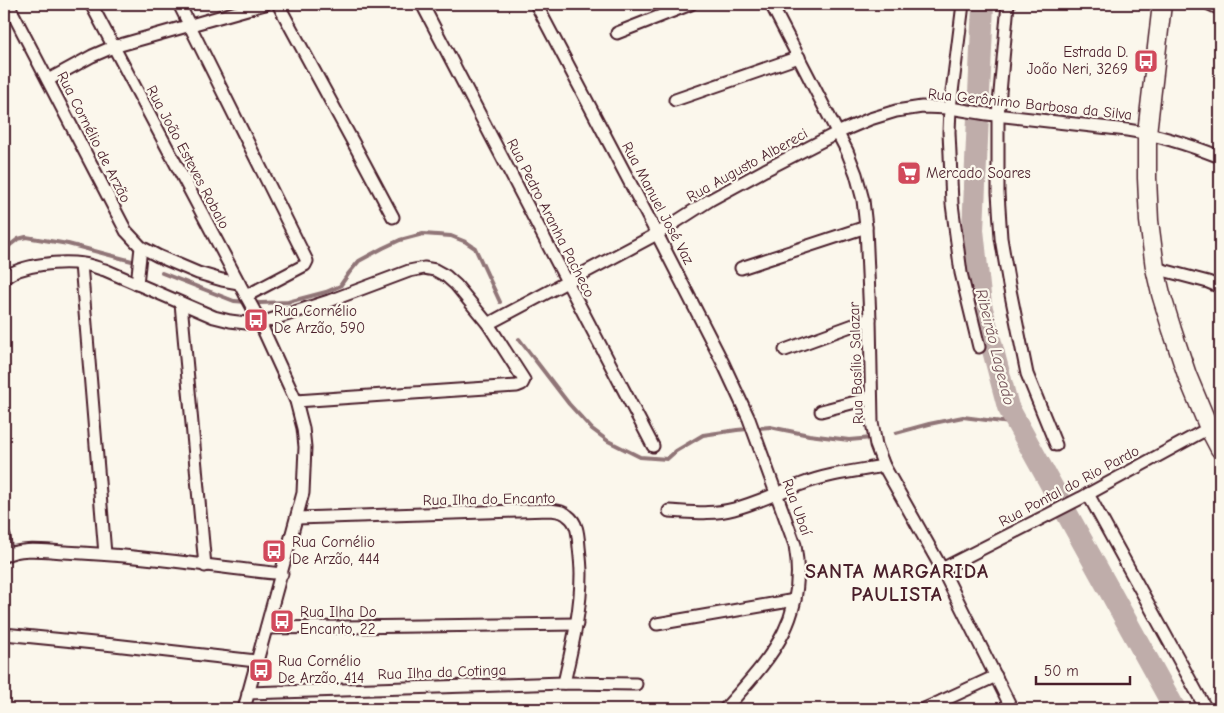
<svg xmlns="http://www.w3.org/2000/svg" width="1224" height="713" font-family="'Comic Neue',sans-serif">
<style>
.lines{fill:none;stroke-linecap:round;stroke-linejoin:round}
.stream{stroke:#907477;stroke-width:4}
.river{stroke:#bfadaa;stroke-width:22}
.minor-casing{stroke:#4a1f2b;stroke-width:15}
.primary-casing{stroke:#4a1f2b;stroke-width:21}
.minor{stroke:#fbf7ec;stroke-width:11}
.primary{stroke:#fbf7ec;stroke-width:18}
.labels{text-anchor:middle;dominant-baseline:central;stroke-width:4.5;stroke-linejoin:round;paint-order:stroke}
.poi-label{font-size:15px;fill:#4a1f2b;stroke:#fbf7ec;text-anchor:start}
.street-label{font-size:15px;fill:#4a1f2b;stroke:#fbf7ec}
.water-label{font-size:16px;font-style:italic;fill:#6d4a51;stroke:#fbf7ec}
.district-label{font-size:20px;font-weight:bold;letter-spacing:1px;fill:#4a1f2b;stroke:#fbf7ec}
</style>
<rect width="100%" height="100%" fill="#fbf7ec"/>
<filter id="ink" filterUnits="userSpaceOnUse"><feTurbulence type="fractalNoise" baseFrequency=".02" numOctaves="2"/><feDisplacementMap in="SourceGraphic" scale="10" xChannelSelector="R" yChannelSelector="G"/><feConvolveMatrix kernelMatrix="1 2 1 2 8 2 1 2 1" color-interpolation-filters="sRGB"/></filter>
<g filter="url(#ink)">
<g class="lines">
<g class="stream">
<polyline points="4,254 9,246 18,239 26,237 68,244 132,261"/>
<polyline points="162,273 234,301 260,303 288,302 326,292 340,286 349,273 359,261 383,248 400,240 423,234 451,236 466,242 475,248 500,302"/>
<polyline points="519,339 569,404 592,429 608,441 640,457 667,459 676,451 703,435 737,430 770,427 809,435 849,440 872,438"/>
<polyline points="896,433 929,424 963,417 1018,424"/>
</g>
<polyline class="river" points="983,4 973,230 981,305 1008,407 1175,709"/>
<g class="minor-casing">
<g id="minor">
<polyline points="8,4 126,231 141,247 158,256 198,273 222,280 239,283"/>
<polyline points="91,4 239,283 256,314 296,401 303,428 305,447 303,493 244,709"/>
<polyline points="179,4 307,261 305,265 246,296"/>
<polyline points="278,4 354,144 393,217"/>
<polyline points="422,4 653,446"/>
<path d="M536,4L657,234L723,363L749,419L795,545C808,620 770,658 725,709"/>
<polyline points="771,4 847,151 856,174 863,200 866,227 870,319 872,422 876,445 884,466 942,569 1012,709"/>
<polyline points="963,4 950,108 949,132 950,154 952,204 961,273 979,347"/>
<polyline points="1008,4 998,115 998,193 1001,238 1009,285 1027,374 1056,445"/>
<polyline points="1209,4 1220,9"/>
<polyline points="617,33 691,4"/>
<polyline points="48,80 92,56 113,47 265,4"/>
<polyline points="675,100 799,57"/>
<polyline points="81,264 105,554"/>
<polyline points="741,268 866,227"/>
<polyline points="1155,268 1208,282 1220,287"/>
<path d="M4,278C22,264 60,261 83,264C91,265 98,268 105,270L214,317L230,321L246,323H261L329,301L409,271L424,268L435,270L446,276L456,285L488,324L524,380L522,384L517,386L296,401"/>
<polyline points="137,284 141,247"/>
<polyline points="181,303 205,566"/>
<path d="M488,324L657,234L710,200L765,170L837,133L870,119L896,111L922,107L950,108L987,114L1127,130C1160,135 1190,145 1220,157"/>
<polyline points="785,350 870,319"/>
<polyline points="821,411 871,398"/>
<polyline points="1088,494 1206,709"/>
<path d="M669,511C690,512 713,515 734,509C757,503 779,492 802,484C828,474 856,471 884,466"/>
<path d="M297,518L550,510C557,511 563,511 568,516C578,523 578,536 579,547C580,556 581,565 581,574C581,611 572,647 564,683"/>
<polyline points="4,536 6,554"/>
<path d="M4,556C21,547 45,551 64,552C137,555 209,566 282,574"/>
<polyline points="942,569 1081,498 1209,428"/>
<polyline points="657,624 795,600"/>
<polyline points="267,628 577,624"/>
<polyline points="4,634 114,645 256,661"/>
<polyline points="248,693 564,683 636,684"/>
<polyline points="924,709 942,701"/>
<polyline points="939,709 942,701 996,676"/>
</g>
</g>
<g class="primary-casing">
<polyline id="primary" points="1162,4 1147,133 1147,178 1149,221 1155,268 1161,294 1172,330 1187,375 1209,428 1220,449"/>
</g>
<use href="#minor" class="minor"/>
<use href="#primary" class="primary"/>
</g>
</g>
<defs>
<g id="bus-square" transform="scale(1.25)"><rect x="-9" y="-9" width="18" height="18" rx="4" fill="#d1495b" stroke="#fbf7ec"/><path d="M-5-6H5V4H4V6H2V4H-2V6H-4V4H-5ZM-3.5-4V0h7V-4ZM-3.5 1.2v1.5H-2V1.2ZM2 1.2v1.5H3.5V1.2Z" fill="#fff"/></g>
<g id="supermarket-square" transform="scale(1.25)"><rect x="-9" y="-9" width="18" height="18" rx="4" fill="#d1495b" stroke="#fbf7ec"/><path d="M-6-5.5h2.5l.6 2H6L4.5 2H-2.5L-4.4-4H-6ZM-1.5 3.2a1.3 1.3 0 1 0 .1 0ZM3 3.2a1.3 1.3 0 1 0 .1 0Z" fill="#fff"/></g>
</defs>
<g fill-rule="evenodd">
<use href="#bus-square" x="1146" y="61"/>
<use href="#supermarket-square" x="909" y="173"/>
<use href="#bus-square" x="256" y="320"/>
<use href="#bus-square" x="274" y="551"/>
<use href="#bus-square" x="282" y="621"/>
<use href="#bus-square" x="261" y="670"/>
</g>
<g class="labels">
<g class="poi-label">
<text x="1128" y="52" text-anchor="end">Estrada D.<tspan x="1128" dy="17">João Neri, 3269</tspan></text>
<text x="926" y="173">Mercado Soares</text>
<text x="274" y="311">Rua Cornélio<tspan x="274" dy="17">De Arzão, 590</tspan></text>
<text x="292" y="542">Rua Cornélio<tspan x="292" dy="17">De Arzão, 444</tspan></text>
<text x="300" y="612">Rua Ilha Do<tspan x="300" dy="17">Encanto, 22</tspan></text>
<text x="278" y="661">Rua Cornélio<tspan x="278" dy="17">De Arzão, 414</tspan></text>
</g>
<g class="street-label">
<text transform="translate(1030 104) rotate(6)">Rua Gerônimo Barbosa da Silva</text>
<text transform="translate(94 137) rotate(63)">Rua Cornélio de Arzão</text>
<text transform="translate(188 157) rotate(62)">Rua João Esteves Robalo</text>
<text transform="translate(747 165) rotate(-29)">Rua Augusto Albereci</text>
<text transform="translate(658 203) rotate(62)">Rua Manuel José Vaz</text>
<text transform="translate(551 218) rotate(63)">Rua Pedro Aranha Pacheco</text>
<text transform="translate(856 363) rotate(-92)">Rua Basílio Salazar</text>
<text transform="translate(1069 486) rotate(-28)">Rua Pontal do Rio Pardo</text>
<text transform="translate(489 499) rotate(-1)">Rua Ilha do Encanto</text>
<text transform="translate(797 507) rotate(70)">Rua Ubaí</text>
<text transform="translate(442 672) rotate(-2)">Rua Ilha da Cotinga</text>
</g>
<g class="water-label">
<text transform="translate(995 347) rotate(76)">Ribeirão Lageado</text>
</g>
<g class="district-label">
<text x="897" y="571">SANTA MARGARIDA<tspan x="897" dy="23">PAULISTA</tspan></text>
</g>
</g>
<rect width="1224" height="713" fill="none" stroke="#fbf7ec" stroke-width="20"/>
<rect x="10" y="10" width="1204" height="693" fill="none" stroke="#4a1f2b" stroke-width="2" filter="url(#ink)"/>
<path d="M1036 676v8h94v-8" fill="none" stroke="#4a1f2b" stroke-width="2.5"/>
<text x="1044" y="676" font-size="15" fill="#4a1f2b" stroke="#fbf7ec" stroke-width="4" paint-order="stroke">50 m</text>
</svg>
